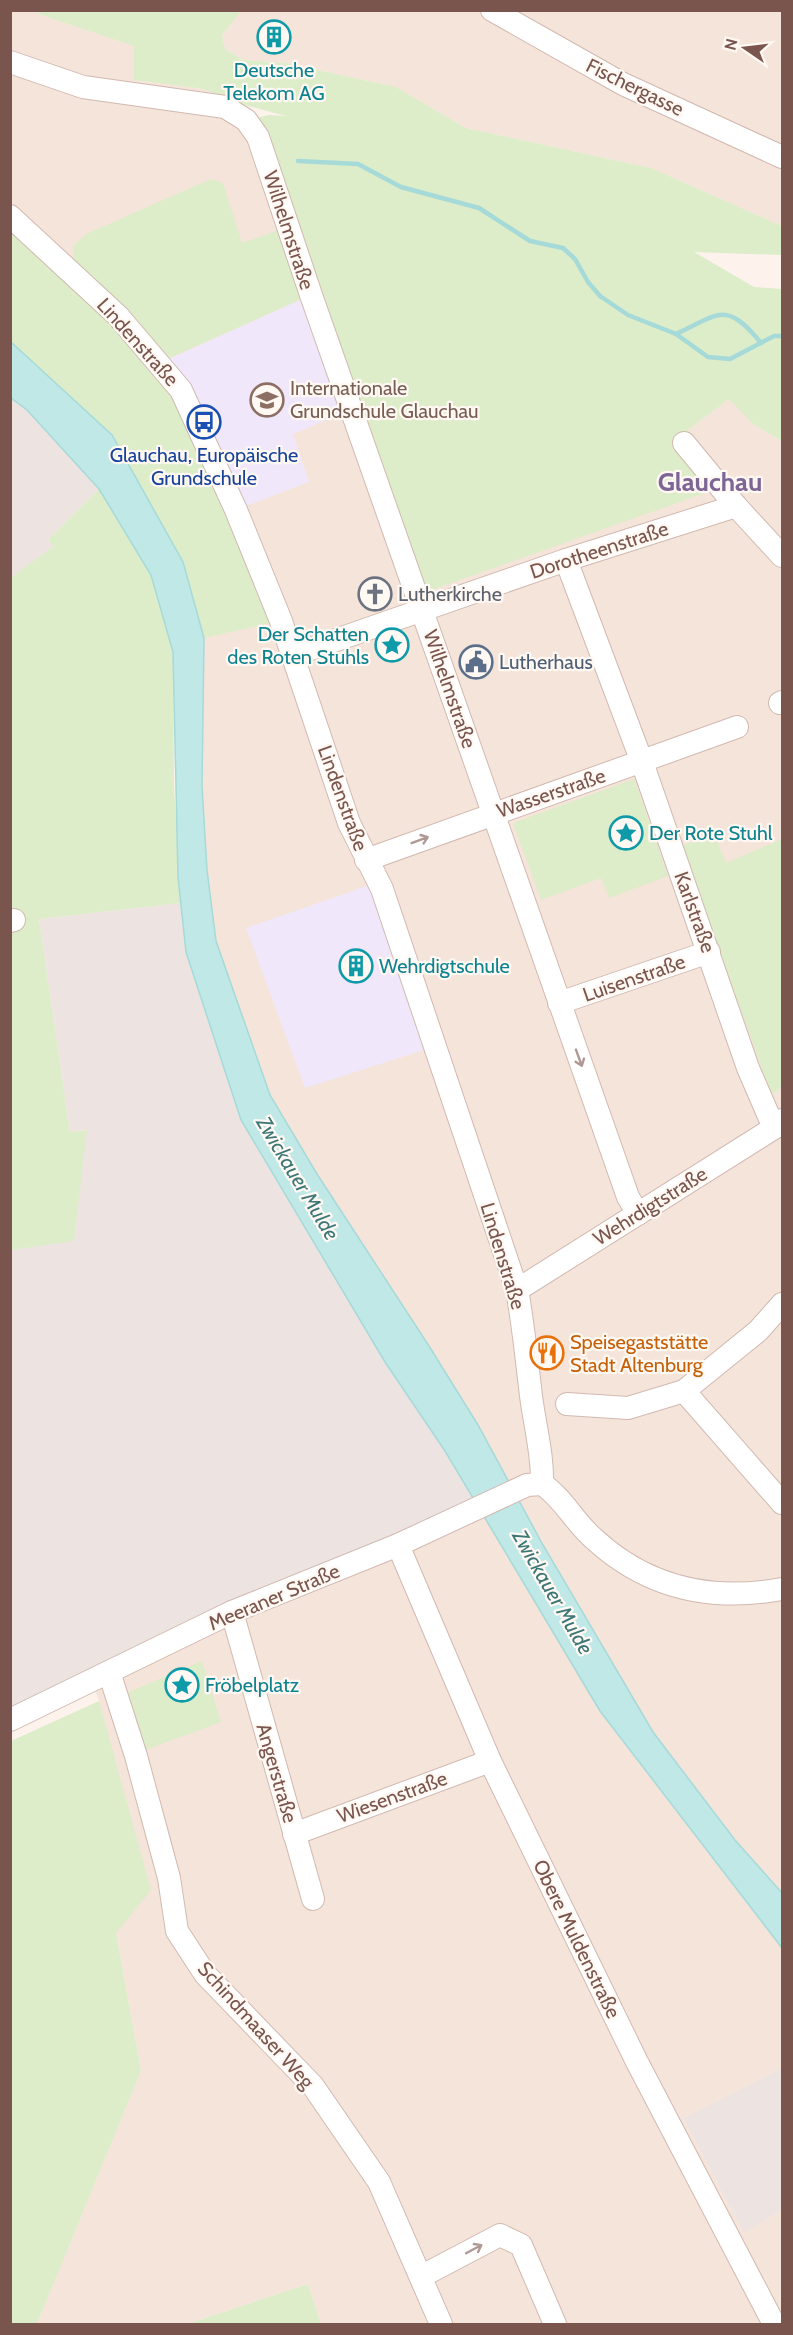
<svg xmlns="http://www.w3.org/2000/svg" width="793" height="2335" font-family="Cabin,sans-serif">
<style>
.residential{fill:#f5e4da}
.industrial{fill:#ede4e1}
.education{fill:#f0e8fa}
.green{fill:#ddecc9}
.water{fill:#bfe8e7;stroke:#a5dad9;stroke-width:1.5}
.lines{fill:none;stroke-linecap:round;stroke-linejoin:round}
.stream{stroke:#a5dad9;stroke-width:4.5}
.minor-casing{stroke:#d1b9b0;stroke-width:24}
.minor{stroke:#fff;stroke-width:22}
.oneway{stroke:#af9994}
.labels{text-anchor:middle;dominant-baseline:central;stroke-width:4.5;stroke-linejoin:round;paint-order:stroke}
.culture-label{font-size:20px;fill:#0d838f;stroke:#fff8f3;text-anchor:start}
.street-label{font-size:20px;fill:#7a554d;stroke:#fff8f3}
.education-label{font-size:20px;fill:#785e54;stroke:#fff8f3;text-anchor:start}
.transit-label{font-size:20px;fill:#164399;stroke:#fff8f3}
.worship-label{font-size:20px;fill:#5b616d;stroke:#fff8f3;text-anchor:start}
.service-label{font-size:20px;fill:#4e5e75;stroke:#fff8f3;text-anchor:start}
.food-label{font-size:20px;fill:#c56008;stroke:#fff8f3;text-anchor:start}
.water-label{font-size:21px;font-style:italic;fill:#3c7776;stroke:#fff8f3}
.district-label{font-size:26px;font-weight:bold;fill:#7d6695;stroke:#fff8f3}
</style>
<rect width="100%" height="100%" fill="#fdf3ec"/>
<g class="residential">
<polygon points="241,10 782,11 782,226 651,168 466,128 396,87 286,63 243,60 225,49 222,35"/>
<polygon points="11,11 39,11 38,14 135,46 134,80 204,89 229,101 708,492 672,442 730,398 753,424 782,441 782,2068 683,2118 744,2232 782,2210 782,2324 321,2324 308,2284 187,2324 37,2324 141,2071 116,1933 99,1701 92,1681 514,1491 429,1346 317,1174 270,1095 216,941 207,870 202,786 204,638 280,621 11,216"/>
</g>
<g class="industrial">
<polygon points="11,398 27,410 99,489 48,540 55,545 11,578"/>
<polygon points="181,903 186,952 241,1120 385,1362 445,1451 480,1509 11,1707 11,1250 74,1240 86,1130 70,1132 39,919"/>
<polygon points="782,2068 782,2210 744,2233 683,2118"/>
</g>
<g class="education">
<polygon points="304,298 353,409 293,434 309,482 236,510 160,363"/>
<polygon points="373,884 430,1048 305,1088 246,928"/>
</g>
<g class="green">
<polygon points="39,10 241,11 222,35 225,49 243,60 286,63 396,87 466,128 651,168 782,226 782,255 694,252 754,287 782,289 782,441 753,424 729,399 672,442 708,492 426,592 246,120 269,115 286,116 229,101 204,89 134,80 134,46 38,14"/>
<polygon points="211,179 223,183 242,243 279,230 304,298 165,360 74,260 73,246 86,234"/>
<polygon points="10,216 160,363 281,621 204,638 183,562 112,435 11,342"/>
<polygon points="99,489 151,575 173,652 174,786 181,903 39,919 70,1132 87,1130 74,1241 11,1250 10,578 54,546 48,540"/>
<polygon points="634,779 668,876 609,898 601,878 541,900 513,823"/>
<polygon points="714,833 726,863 782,839 782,1086 774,1094 770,1091 682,846"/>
<polygon points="202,1661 221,1722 145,1750 126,1693"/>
<polygon points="99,1701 151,1890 116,1933 141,2071 37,2324 11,2324 11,1741"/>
<polygon points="308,2284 321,2324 187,2324"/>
</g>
<polygon class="water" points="11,342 112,435 183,562 204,638 202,786 207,870 216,941 270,1095 317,1174 429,1346 478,1425 543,1545 653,1732 735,1840 782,1893 782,1948 600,1711 445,1451 385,1362 241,1120 186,952 178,877 173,652 151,575 99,489 27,410 11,398"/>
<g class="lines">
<g class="stream">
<polyline points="298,161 358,164 401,187 479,208 530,241 563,248 575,259 588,282 600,296 628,315 676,334 708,357 730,359 774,336 782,336"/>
<path d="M676,334C719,314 726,300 761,343"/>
</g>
<g class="minor-casing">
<g id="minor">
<polyline points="492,10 623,84 782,157"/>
<polyline points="10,62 83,87 225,107 246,120 258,137 311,295 628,1197 638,1214"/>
<path d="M10,216L118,316L181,390L236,510L281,621L349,823L382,889L517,1290C523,1323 526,1354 530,1387C533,1420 543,1451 542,1484"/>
<polyline points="684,443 736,506 782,556"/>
<polyline points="566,560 642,762 748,1068 774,1128"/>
<polyline points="293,655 566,560 736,506"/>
<polyline points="780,703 782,702"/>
<polyline points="366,860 737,727"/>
<polyline points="10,921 14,920"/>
<polyline points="559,1003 709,952"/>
<polyline points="517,1290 774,1128 782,1120"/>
<polyline points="684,1391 782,1503"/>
<polyline points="567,1404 628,1408 684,1391 758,1331 782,1304"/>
<path d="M542,1484C562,1497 574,1521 592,1537C646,1588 711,1602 782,1589"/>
<polyline points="398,1545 490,1761 637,2062 774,2324"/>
<polyline points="232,1612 313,1899"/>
<polyline points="109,1672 136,1756 169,1878 177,1931 205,1974 313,2086 379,2182 441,2324"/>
<polyline points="10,1720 232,1612 398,1545 527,1485 542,1484"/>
<polyline points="294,1834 490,1761"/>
<polyline points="422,2276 500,2235 521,2245 555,2324"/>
</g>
</g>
<use href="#minor" class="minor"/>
</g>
<defs><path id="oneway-shaft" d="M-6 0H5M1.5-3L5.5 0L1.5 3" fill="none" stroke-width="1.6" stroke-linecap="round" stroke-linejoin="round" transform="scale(1.5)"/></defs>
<g class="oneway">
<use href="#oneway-shaft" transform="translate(420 840) rotate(-20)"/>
<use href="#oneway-shaft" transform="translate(579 1058) rotate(70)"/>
<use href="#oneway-shaft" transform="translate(474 2249) rotate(-28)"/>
</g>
<defs>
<g id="building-ring" transform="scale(1.725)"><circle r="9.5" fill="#fff8f3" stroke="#0f9aa8" stroke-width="1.5"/><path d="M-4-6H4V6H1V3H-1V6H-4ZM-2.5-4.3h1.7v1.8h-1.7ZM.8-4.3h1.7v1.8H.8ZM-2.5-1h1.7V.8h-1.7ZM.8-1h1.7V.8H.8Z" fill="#0f9aa8"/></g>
<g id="school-ring" transform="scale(1.725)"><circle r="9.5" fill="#fff8f3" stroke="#8d6e63" stroke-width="1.5"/><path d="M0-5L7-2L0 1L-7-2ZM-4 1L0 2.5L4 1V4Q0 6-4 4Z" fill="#8d6e63"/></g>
<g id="bus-ring" transform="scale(1.725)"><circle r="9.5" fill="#fff8f3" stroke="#1a4fb4" stroke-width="1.5"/><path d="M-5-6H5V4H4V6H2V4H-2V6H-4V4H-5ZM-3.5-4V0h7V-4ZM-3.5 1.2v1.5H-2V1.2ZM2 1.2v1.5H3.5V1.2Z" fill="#1a4fb4"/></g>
<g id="church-ring" transform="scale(1.725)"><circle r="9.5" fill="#fff8f3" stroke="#6b7280" stroke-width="1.5"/><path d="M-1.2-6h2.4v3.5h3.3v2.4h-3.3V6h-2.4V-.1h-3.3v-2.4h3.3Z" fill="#6b7280"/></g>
<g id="sight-ring" transform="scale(1.725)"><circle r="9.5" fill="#fff8f3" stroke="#0f9aa8" stroke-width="1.5"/><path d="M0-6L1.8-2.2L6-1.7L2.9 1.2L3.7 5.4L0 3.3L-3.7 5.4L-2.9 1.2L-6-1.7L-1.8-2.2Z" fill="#0f9aa8"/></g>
<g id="civic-ring" transform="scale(1.725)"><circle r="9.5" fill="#fff8f3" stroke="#5c6f8a" stroke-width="1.5"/><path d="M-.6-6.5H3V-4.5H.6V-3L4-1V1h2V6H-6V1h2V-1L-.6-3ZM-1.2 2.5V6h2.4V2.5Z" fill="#5c6f8a"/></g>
<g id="restaurant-ring" transform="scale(1.725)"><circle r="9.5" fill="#fff8f3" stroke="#e8710a" stroke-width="1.5"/><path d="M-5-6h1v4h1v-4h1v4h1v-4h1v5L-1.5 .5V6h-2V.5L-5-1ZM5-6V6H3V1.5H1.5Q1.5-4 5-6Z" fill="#e8710a"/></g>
</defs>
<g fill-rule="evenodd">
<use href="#building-ring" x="274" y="37"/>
<use href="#school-ring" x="267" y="400"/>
<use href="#bus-ring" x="204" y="422"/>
<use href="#church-ring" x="375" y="594"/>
<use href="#sight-ring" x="392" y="645"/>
<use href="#civic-ring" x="476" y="662"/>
<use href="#sight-ring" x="626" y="833"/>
<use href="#building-ring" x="356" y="966"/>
<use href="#restaurant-ring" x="547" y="1353"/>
<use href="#sight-ring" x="182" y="1685"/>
</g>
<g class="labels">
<g class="culture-label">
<text x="274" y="70" text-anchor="middle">Deutsche<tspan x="274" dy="23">Telekom AG</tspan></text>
<text x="369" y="634" text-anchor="end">Der Schatten<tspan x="369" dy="23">des Roten Stuhls</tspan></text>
<text x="649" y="833">Der Rote Stuhl</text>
<text x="379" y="966">Wehrdigtschule</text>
<text x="205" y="1685">Fröbelplatz</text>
</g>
<g class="street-label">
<text transform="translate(635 87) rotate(26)">Fischergasse</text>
<text transform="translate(289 230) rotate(72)">Wilhelmstraße</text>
<text transform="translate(138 342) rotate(48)">Lindenstraße</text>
<text transform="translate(599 550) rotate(-18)">Dorotheenstraße</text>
<text transform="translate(450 689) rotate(71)">Wilhelmstraße</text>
<text transform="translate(551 793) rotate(-19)">Wasserstraße</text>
<text transform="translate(343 798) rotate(70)">Lindenstraße</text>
<text transform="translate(695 912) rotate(70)">Karlstraße</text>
<text transform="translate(634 978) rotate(-19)">Luisenstraße</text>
<text transform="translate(650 1206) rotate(-32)">Wehrdigtstraße</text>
<text transform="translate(503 1256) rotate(73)">Lindenstraße</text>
<text transform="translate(274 1597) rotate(-23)">Meeraner Straße</text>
<text transform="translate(277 1773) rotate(74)">Angerstraße</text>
<text transform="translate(392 1797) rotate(-20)">Wiesenstraße</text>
<text transform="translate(577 1939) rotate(64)">Obere Muldenstraße</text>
<text transform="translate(256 2025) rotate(48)">Schindmaaser Weg</text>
</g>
<g class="education-label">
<text x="290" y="388">Internationale<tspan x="290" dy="23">Grundschule Glauchau</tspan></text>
</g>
<g class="transit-label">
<text x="204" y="455">Glauchau, Europäische<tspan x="204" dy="23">Grundschule</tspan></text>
</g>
<g class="worship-label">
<text x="398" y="594">Lutherkirche</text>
</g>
<g class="service-label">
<text x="499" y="662">Lutherhaus</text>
</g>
<g class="food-label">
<text x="570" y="1342">Speisegaststätte<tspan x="570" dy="23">Stadt Altenburg</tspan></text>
</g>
<g class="water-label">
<text transform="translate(298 1178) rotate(59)">Zwickauer Mulde</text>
<text transform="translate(553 1592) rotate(60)">Zwickauer Mulde</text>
</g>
<g class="district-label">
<text x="710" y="482">Glauchau</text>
</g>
</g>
<rect width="793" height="2335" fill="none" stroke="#7a554d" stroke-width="24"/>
<g transform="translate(745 48) rotate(284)" stroke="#fff8f3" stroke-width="4.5" paint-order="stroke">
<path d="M0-4.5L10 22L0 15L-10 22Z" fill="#7a554d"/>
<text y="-9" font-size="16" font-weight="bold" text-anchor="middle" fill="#7a554d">N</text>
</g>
</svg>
